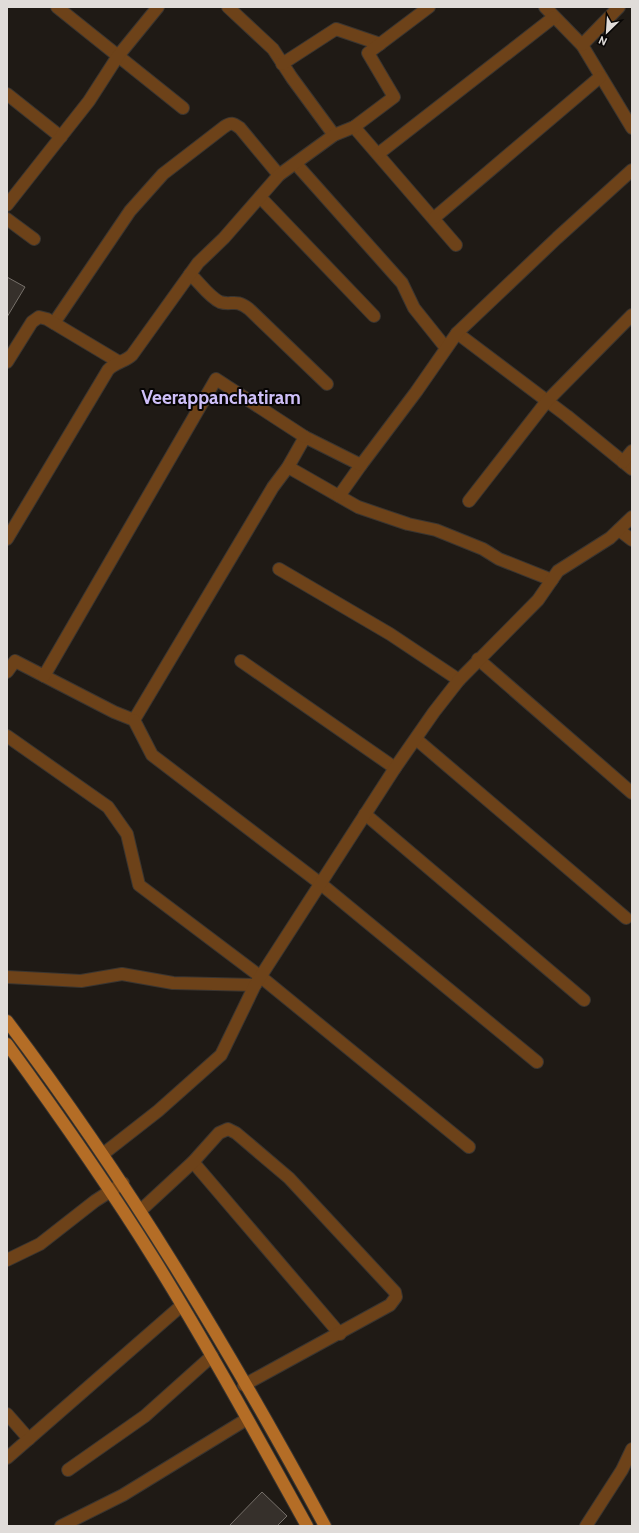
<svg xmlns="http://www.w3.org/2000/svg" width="639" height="1533" font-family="Cabin,sans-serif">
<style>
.building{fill:#36302b;stroke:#76706a}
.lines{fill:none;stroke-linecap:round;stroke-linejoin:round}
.minor-casing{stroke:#3a3530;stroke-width:14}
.major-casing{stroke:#3a3530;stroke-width:14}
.minor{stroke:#6d4219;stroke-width:12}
.major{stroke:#b46d26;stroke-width:12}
.labels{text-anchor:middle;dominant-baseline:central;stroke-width:4;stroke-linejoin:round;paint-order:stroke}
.district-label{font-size:19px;font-weight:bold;fill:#cebff8;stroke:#070504}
</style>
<rect width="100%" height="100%" fill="#1f1a15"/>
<g class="building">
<polygon points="7,277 25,287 7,317"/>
<polygon points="262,1492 287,1516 277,1526 229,1526"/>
</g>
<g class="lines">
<g class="minor-casing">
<g id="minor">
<polyline points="57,7 183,108"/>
<polyline points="228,7 273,49 292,78 334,135"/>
<polyline points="545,7 582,45 632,128"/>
<polyline points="582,45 619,7"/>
<polyline points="282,64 336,29 380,44"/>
<polyline points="7,94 61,137"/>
<polyline points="354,127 456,245"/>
<polyline points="378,154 554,17"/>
<polyline points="296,164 402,283 414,308 446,348"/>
<polyline points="260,197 374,316"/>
<polyline points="7,205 89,101 118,56 158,7"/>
<polyline points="434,218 600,77"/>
<polyline points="7,219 34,239"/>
<path d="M190,274C199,282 209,297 220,302C232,306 235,298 249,309L327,384"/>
<path d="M54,323L130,211L163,174L224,127C231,122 233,123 240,128L279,175"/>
<polyline points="457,333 567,416 632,469"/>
<polyline points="7,362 32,322 39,317 47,319 119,362"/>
<polyline points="623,462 632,451"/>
<polyline points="288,467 358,507 408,524 436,530 483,549 499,559 552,580"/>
<polyline points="339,496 361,465"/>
<polyline points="469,501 547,401 632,315"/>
<polyline points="619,530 632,540"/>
<path d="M7,539L108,370C115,362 125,362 132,355L198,263L224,238L279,175L334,135L354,127L394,97L368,53L429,7"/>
<polyline points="279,569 390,634 459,680"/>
<polyline points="478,659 632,793"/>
<polyline points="241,661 395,768"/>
<polyline points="7,672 15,661 114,712 134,720 273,487 288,467 305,437 361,465 416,392 457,333 557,238 632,170"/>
<polyline points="44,676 216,379 305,437"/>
<polyline points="134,720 152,755 321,884 537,1062"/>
<polyline points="7,736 108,807 127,834 139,885 261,977 469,1147"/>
<polyline points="416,739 626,918"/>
<polyline points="365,814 584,1000"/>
<polyline points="7,977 81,981 122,974 173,983 255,985"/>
<polyline points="103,1154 158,1111 221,1055 255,985 395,768 434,712 459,680 538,600 558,571 610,538 632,517"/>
<polyline points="193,1162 340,1334"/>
<polyline points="140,1211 193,1162 219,1133 228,1129 236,1133 289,1178 395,1292 396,1297 390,1305 244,1385"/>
<polyline points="7,1260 40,1244 95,1201 123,1183"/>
<polyline points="7,1414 29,1439"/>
<polyline points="7,1458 181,1306"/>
<polyline points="68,1470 145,1416 212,1356"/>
<polyline points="61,1526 123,1495 247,1419"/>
<polyline points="586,1526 622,1470 632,1449"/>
</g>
</g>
<g class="major-casing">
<g id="major">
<path d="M7,1021C127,1179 230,1351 325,1526"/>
<path d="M7,1044C58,1114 108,1185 154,1259C208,1346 257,1436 307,1526"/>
</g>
</g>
<use href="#minor" class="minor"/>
<use href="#major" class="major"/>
</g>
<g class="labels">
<g class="district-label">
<text x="221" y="397">Veerappanchatiram</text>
</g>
</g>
<rect width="639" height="1533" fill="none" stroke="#e0dcd9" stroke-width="16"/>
<g transform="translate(607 32) rotate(205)" stroke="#070504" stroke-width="3" paint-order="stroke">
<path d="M0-3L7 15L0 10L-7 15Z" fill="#e0dcd9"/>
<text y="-6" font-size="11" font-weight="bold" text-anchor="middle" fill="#e0dcd9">N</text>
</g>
</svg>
